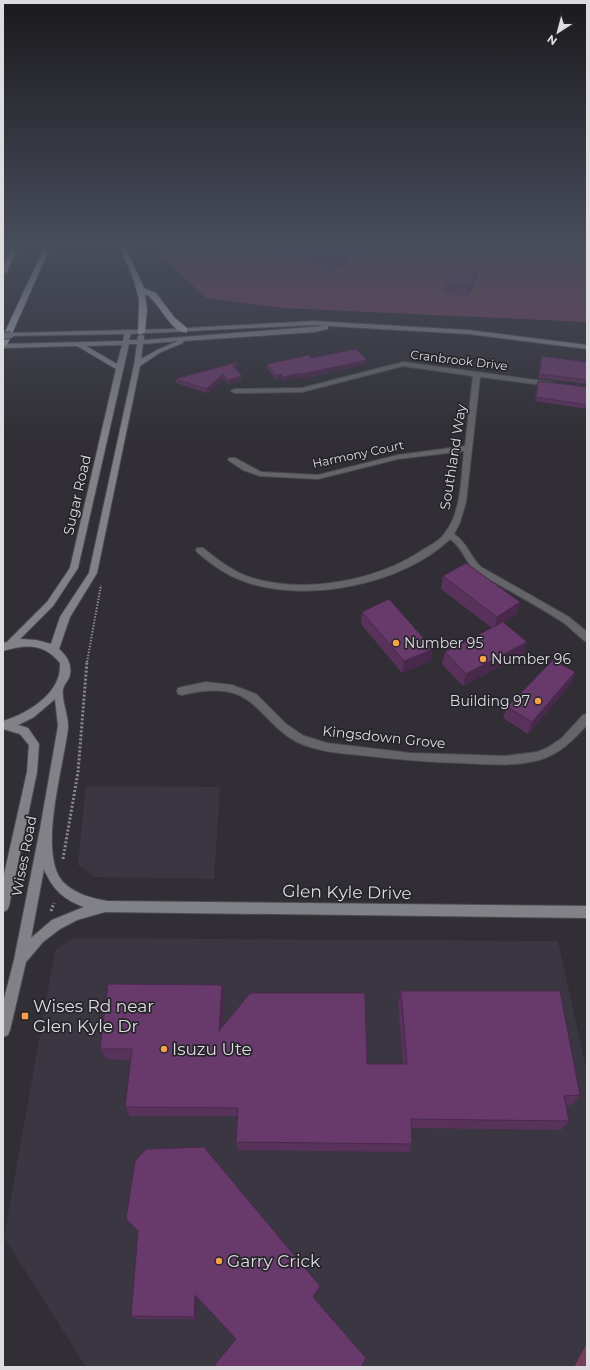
<svg xmlns="http://www.w3.org/2000/svg" width="590" height="1370" font-family="Montserrat,sans-serif">
<style>
.built{fill:#3a3642}
.green{fill:#743f5a}
.lines{fill:none;stroke-linecap:round;stroke-linejoin:round}
.lane-casing{stroke:#4d4b50;stroke-width:2}
.street-casing{stroke:#4d4b50;stroke-width:2}
.secondary-casing{stroke:#4d4b50;stroke-width:2}
.highway-casing{stroke:#4d4b50;stroke-width:2}
.path-far2{stroke:#8c8b90;stroke-width:1.5;stroke-dasharray:1.5 1.5;stroke-linecap:butt}
.path-far1{stroke:#8c8b90;stroke-width:2;stroke-dasharray:1.5 1.5;stroke-linecap:butt}
.path{stroke:#8c8b90;stroke-width:3;stroke-dasharray:2 2;stroke-linecap:butt}
.lane{fill:#646568;fill-rule:evenodd}
.street{fill:#646568;fill-rule:evenodd}
.secondary{fill:#818287;fill-rule:evenodd}
.highway{fill:#aaacb4;fill-rule:evenodd}
.secondary-bridge-casing{stroke:#4d4b50;stroke-width:8;stroke-linecap:butt}
.secondary-bridge{stroke:#818287;stroke-width:6}
.wall{fill:#59325c}
.shaded-wall{fill:#49294b}
.building{fill:#683a6b;stroke:#49294b}
.poi-dot{fill:#f7a149;stroke:#27252b;stroke-width:1.5}
.labels{text-anchor:middle;dominant-baseline:central;stroke-width:3.5;stroke-linejoin:round;paint-order:stroke}
.far-street-label{font-size:12px;fill:#dddce0;stroke:#27252b}
.street-label{font-size:14px;fill:#dddce0;stroke:#27252b}
.poi-label{font-size:14px;fill:#dddce0;stroke:#27252b;text-anchor:start}
.near-street-label{font-size:17px;fill:#dddce0;stroke:#27252b}
.near-poi-label{font-size:17px;fill:#dddce0;stroke:#27252b;text-anchor:start}
</style>
<rect width="100%" height="100%" fill="#312f35"/>
<g class="built">
<polygon points="86,786 220,787 214,879 95,877 78,865"/>
<polygon points="73,938 558,941 587,1072 587,1343 574,1367 86,1367 4,1237 55,950"/>
</g>
<g class="green">
<polygon points="162,248 587,248 587,322 283,308 206,298 164,258"/>
<polygon points="587,1343 587,1367 574,1367"/>
</g>
<g class="lines">
<g class="lane-casing">
<path id="lane" d="M339,255L372,259L405,258L587,261V263C532,262 476,261 421,260C393,260 366,264 339,257Z"/>
</g>
<g class="street-casing">
<g id="street">
<path d="M403,362L551,382L555,384L551,386L480,377L466,502L460,522L454,534C467,542 470,557 481,567L569,617L587,632V642C583,641 568,625 561,621C533,603 504,588 475,571C465,561 462,547 450,539C402,585 305,604 243,581C226,575 211,564 197,552L196,550L197,548H203C218,560 233,572 252,578C304,594 376,581 421,551C429,546 440,541 445,533C462,511 461,477 464,451L398,459L318,479L260,476L243,470L228,460L229,458H235L261,472L318,475L398,455L465,446L473,376L403,366L302,392L235,393L231,391L235,389L302,388Z"/>
<path d="M206,682L232,685L256,694L286,724L304,736L327,743L410,753L505,756L537,752L547,748L562,738L583,715L587,714V725C573,740 560,754 539,760C514,767 486,764 461,763C426,762 393,759 359,755C338,753 316,751 297,742C277,732 266,714 249,701C230,686 203,690 182,695L178,694L177,691L178,688L182,687Z"/>
</g>
</g>
<g class="secondary-casing">
<path id="secondary" d="M314,321L468,330L587,345V349L468,334L328,326V329L315,332L183,341V343L161,352L140,366L97,573L70,617L59,649C68,657 73,666 69,678C67,681 64,685 63,689C61,699 69,717 68,728C64,765 37,853 63,882C75,894 91,898 107,901L587,906V918L105,912L77,920L60,929L43,942L26,962L10,1030L8,1035L3,1037V1003L14,960L40,829L58,726L55,699L34,717L18,725L28,728L39,744L37,772L9,906L7,910L3,912V879L27,772L29,745L20,734L3,729V721C24,715 51,699 58,678C60,673 60,668 60,663C44,643 26,644 3,651V643L7,642L47,602L70,568L116,369L77,346L3,348V344L123,341L124,334L9,336L8,335L11,333L167,329ZM314,325L325,326L144,340V336L141,334L138,336L137,340H129L131,334ZM178,341L157,350L141,359L143,344ZM129,344H137L134,365L89,573L60,617L51,644L36,640L20,639L53,606L78,568ZM122,345L117,364L86,346ZM44,869C52,889 64,900 84,907L52,920L31,938Z"/>
</g>
<g class="highway-casing">
<g id="highway">
<polygon points="12,248 18,248 7,272 3,274 3,265"/>
<polygon points="44,248 50,248 7,345 3,347 3,336"/>
<path d="M120,248H126L144,288L156,293L175,318L187,328V332C171,335 159,300 145,294L147,310L145,332L141,334H138L139,299L133,278Z"/>
</g>
</g>
<polyline class="path-far2" points="516,248 561,251"/>
<polyline class="path-far1" points="87,662 101,585"/>
<g class="path">
<polyline points="63,859 78,772 87,661"/>
<polyline points="51,911 54,903"/>
</g>
<use href="#lane" class="lane"/>
<use href="#street" class="street"/>
<use href="#secondary" class="secondary"/>
<use href="#highway" class="highway"/>
<g class="secondary-bridge-casing">
<polyline id="secondary-bridge" points="3,336 11,335"/>
</g>
<use href="#secondary-bridge" class="secondary-bridge"/>
</g>
<g class="wall">
<polygon points="280,248 377,248 370,252 366,251 356,257 349,256 349,261 332,272 303,262 303,261 280,253"/>
<polygon points="477,273 476,281 468,296 444,292 445,284"/>
<polygon points="542,356 587,362 587,384 538,378"/>
<polygon points="311,358 367,360 366,364 302,379 301,377 283,381 281,378 276,380 267,368 267,364"/>
<polygon points="238,362 238,366 236,368 242,376 242,380 228,384 224,379 207,393 176,383 175,379"/>
<polygon points="538,381 587,387 587,409 535,401"/>
<polygon points="443,576 520,602 517,614 504,622 523,654 463,686 442,664 445,652 492,628 441,589"/>
<polygon points="362,612 431,661 402,673 361,624"/>
<polygon points="575,672 571,684 528,734 503,718 507,707"/>
<polygon points="222,985 224,997 222,1027 367,1064 403,1064 398,1003 401,991 580,1095 572,1105 566,1105 569,1121 561,1130 411,1128 412,1144 409,1152 238,1150 236,1142 238,1116 130,1116 125,1107 131,1060 106,1059 100,1049"/>
<polygon points="126,1219 320,1286 320,1289 236,1339 198,1298 197,1319 137,1319 131,1316 138,1232"/>
</g>
<g class="shaded-wall">
<polygon points="349,248 349,261 332,272 332,259"/>
<polygon points="357,248 366,248 366,251 356,257"/>
<polygon points="371,248 377,248 370,252"/>
<polygon points="477,273 476,281 468,296 470,288"/>
<polygon points="367,360 366,364 302,379 302,374"/>
<polygon points="238,362 238,366 234,370 233,366"/>
<polygon points="301,373 301,377 283,381 283,377"/>
<polygon points="223,374 224,379 207,393 206,389"/>
<polygon points="281,374 281,378 276,380 276,376"/>
<polygon points="242,376 242,380 228,384 228,380"/>
<polygon points="520,602 517,614 494,629 497,617"/>
<polygon points="527,642 523,654 463,686 466,674"/>
<polygon points="433,649 431,661 402,673 404,661"/>
<polygon points="575,672 571,684 528,734 532,722"/>
<polygon points="222,985 224,997 221,1042 219,1031"/>
<polygon points="320,1286 320,1289 312,1300 313,1297"/>
<polygon points="195,1295 198,1298 197,1319 194,1317"/>
</g>
<g class="building">
<polygon points="304,248 349,248 332,259 303,249 305,248"/>
<polygon points="453,269 477,273 470,288 445,284"/>
<polygon points="356,349 367,360 302,374 301,373 283,377 281,374 276,376 267,364 309,355 311,358"/>
<polygon points="542,356 587,362 587,380 539,374"/>
<polygon points="238,362 233,366 242,376 228,380 223,374 206,389 175,379"/>
<polygon points="538,381 587,387 587,405 536,397"/>
<polygon points="466,563 520,602 497,617 443,576"/>
<polygon points="389,599 433,649 404,661 362,612"/>
<polygon points="503,622 527,642 466,674 445,652"/>
<polygon points="553,660 575,672 532,722 507,707"/>
<polygon points="108,984 222,985 219,1031 250,993 365,993 367,1064 407,1064 401,991 560,991 580,1095 564,1096 569,1121 411,1119 412,1144 236,1142 238,1108 125,1107 132,1049 100,1049"/>
<polygon points="204,1147 320,1286 313,1297 366,1358 362,1365 364,1367 213,1367 236,1339 195,1295 194,1317 131,1316 138,1231 126,1219 135,1161 146,1149"/>
</g>
<linearGradient id="sky" x2="0" y2="1"><stop stop-color="#1b1a1d"/><stop offset="0.56" stop-color="#484d5c"/><stop offset="1" stop-color="#484d5c" stop-opacity="0"/></linearGradient>
<rect width="590" height="440" fill="url(#sky)"/>
<g class="poi-dot">
<circle cx="396" cy="643" r="4"/>
<circle cx="483" cy="659" r="4"/>
<circle cx="538" cy="701" r="4"/>
<rect x="21" y="1012" width="8" height="8" rx="2"/>
<circle cx="164" cy="1049" r="4"/>
<circle cx="219" cy="1261" r="4"/>
</g>
<g class="labels">
<g class="far-street-label">
<text transform="translate(459 360) rotate(7)">Cranbrook Drive</text>
<text transform="translate(358 454) rotate(-12)">Harmony Court</text>
</g>
<g class="street-label">
<text transform="translate(453 457) rotate(-81)">Southland Way</text>
<text transform="translate(77 495) rotate(-77)">Sugar Road</text>
<text transform="translate(384 737) rotate(6)">Kingsdown Grove</text>
<text transform="translate(24 856) rotate(-79)">Wises Road</text>
</g>
<g class="poi-label">
<text x="404" y="643">Number 95</text>
<text x="491" y="659">Number 96</text>
<text x="530" y="701" text-anchor="end">Building 97</text>
</g>
<g class="near-street-label">
<text transform="translate(347 892) rotate(1)">Glen Kyle Drive</text>
</g>
<g class="near-poi-label">
<text x="33" y="1006">Wises Rd near<tspan x="33" dy="20">Glen Kyle Dr</tspan></text>
<text x="172" y="1049">Isuzu Ute</text>
<text x="227" y="1261">Garry Crick</text>
</g>
</g>
<rect width="590" height="1370" fill="none" stroke="#dddce0" stroke-width="8"/>
<g transform="translate(558 32) rotate(216)" stroke="#27252b" stroke-width="3" paint-order="stroke">
<path d="M0-3L7 15L0 10L-7 15Z" fill="#dddce0"/>
<text y="-6" font-size="11" font-weight="bold" text-anchor="middle" fill="#dddce0">N</text>
</g>
</svg>
